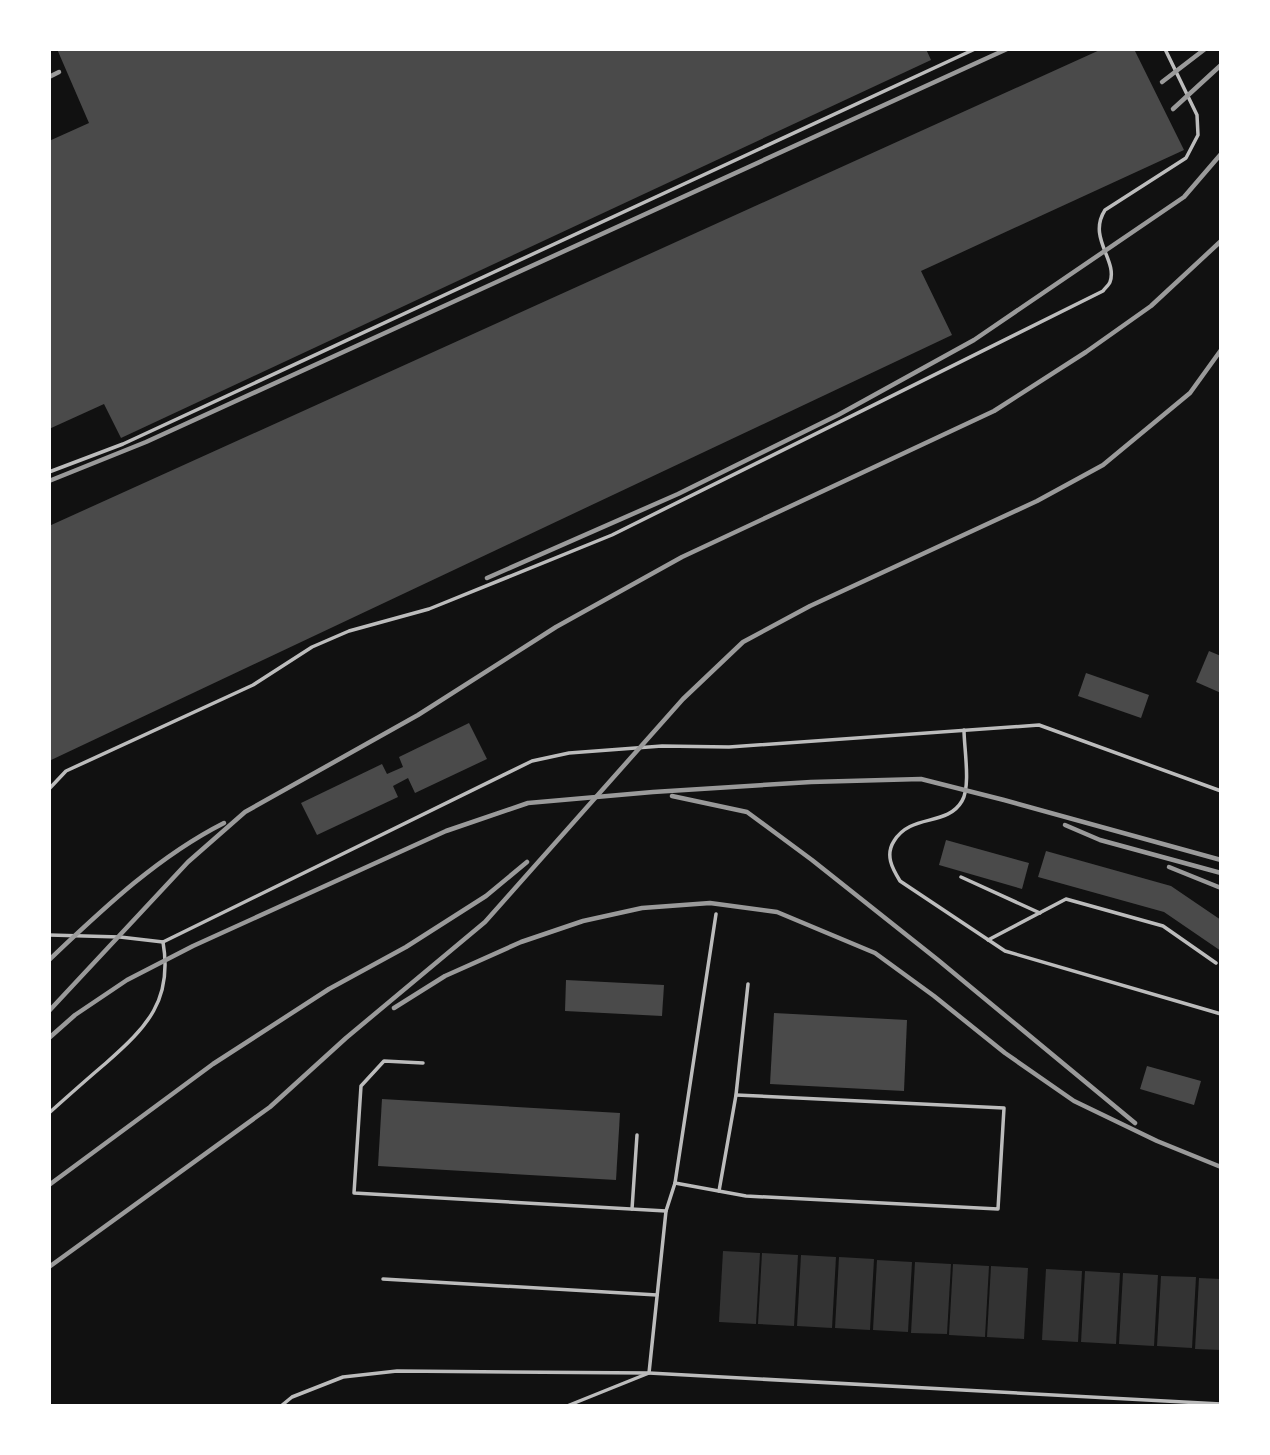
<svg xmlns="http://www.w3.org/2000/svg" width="1270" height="1455" font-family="Barlow,sans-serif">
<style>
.water{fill:#333}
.building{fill:#4a4a4a}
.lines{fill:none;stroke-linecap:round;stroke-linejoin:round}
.service{stroke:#bcbcbc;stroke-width:3.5}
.rail{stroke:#9a9a9a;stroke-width:4.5}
</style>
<rect width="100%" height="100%" fill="#111"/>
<g class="water">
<polygon points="723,1251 760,1253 756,1324 719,1322"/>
<polygon points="762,1253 798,1255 794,1326 758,1324"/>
<polygon points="801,1255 836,1257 832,1328 797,1326"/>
<polygon points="839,1257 874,1259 870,1330 835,1328"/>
<polygon points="877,1260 912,1262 908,1332 873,1330"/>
<polygon points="915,1262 951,1264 947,1334 911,1333"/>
<polygon points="953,1264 989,1266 985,1337 949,1335"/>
<polygon points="991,1266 1028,1268 1024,1339 987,1337"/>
<polygon points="1046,1269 1082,1271 1078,1342 1042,1340"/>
<polygon points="1085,1271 1120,1273 1116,1344 1081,1342"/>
<polygon points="1123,1273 1158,1275 1154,1346 1119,1344"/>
<polygon points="1161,1276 1196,1277 1192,1348 1157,1346"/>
<polygon points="1199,1278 1221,1279 1221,1350 1195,1349"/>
</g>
<g class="building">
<polygon points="57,49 926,49 931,60 121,438 104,404 49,429 49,141 89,123"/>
<polygon points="1102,49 1134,49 1184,150 921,271 952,335 49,761 49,526"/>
<polygon points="1209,651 1221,656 1221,693 1196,682"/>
<polygon points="1086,673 1149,695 1141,718 1078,696"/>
<polygon points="469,723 487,759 415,793 408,778 393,786 398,797 317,835 301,803 382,764 387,774 403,767 399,757"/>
<polygon points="946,840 1029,863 1022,889 939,865"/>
<polygon points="1046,851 1171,886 1221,920 1221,951 1164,912 1038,877"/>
<polygon points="566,980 664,985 662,1016 565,1011"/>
<polygon points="774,1013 907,1020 904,1091 770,1084"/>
<polygon points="1147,1066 1201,1081 1194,1105 1140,1089"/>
<polygon points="382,1099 620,1113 616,1180 378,1166"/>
</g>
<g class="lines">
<g class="service">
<polyline points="49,472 123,444 975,49"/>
<path d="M964,730C964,748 971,786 962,801C947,827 911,813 894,841C885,855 892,868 900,881L1005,951L1221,1014"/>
<path d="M49,789L66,771L253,685L312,647L349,631L429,609L612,535L1103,291C1105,288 1109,285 1110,282C1118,260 1087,238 1105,210L1186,158L1198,135L1197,115L1165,49"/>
<polyline points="961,877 1040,913"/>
<polyline points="49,935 120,937 163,942 532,761 569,753 662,746 729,747 1039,725 1221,791"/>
<polyline points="988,940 1066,899 1163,926 1216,963"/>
<polyline points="423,1063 384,1061 361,1086 354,1193 666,1211"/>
<path d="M49,1113C68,1096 87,1079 106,1063C147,1027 173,1000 163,942"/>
<polyline points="675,1183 746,1196 998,1209 1004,1108 736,1095"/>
<polyline points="719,1191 736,1095 748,984"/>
<polyline points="632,1209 637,1135"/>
<polyline points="383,1279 657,1295"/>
<polyline points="281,1406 292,1397 343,1377 397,1371 649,1373 1221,1404"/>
<polyline points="567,1406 649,1373 666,1211 675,1183 716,914"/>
</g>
<g class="rail">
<polyline points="49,77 59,72"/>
<polyline points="1162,82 1205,49"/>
<polyline points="1173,109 1221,65"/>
<polyline points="49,481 146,442 1007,49"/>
<polyline points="487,578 678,494 838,415 974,340 1184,197 1221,154"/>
<polyline points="672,796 747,812 812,860 938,960 1135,1123"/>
<polyline points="1065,825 1100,840 1221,873"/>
<polyline points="1169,867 1221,888"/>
<path d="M49,960C103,909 157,857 224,823"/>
<polyline points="394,1008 445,976 521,942 583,921 642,908 710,903 777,912 875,953 934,996 1005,1053 1074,1101 1157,1141 1221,1167"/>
<polyline points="49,1011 188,862 245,812 418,715 556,627 682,557 994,411 1086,352 1151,306 1221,241"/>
<polyline points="49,1038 75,1015 127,980 193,946 446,831 528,803 653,792 811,782 921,779 1004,800 1221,860"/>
<polyline points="49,1185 213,1064 329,989 406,947 486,896 527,862"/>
<polyline points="49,1267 270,1107 346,1038 485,922 683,699 743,642 810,606 1037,501 1103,465 1190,393 1221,350"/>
</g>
</g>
<rect width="1270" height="1455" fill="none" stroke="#ffffff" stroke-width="102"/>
</svg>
